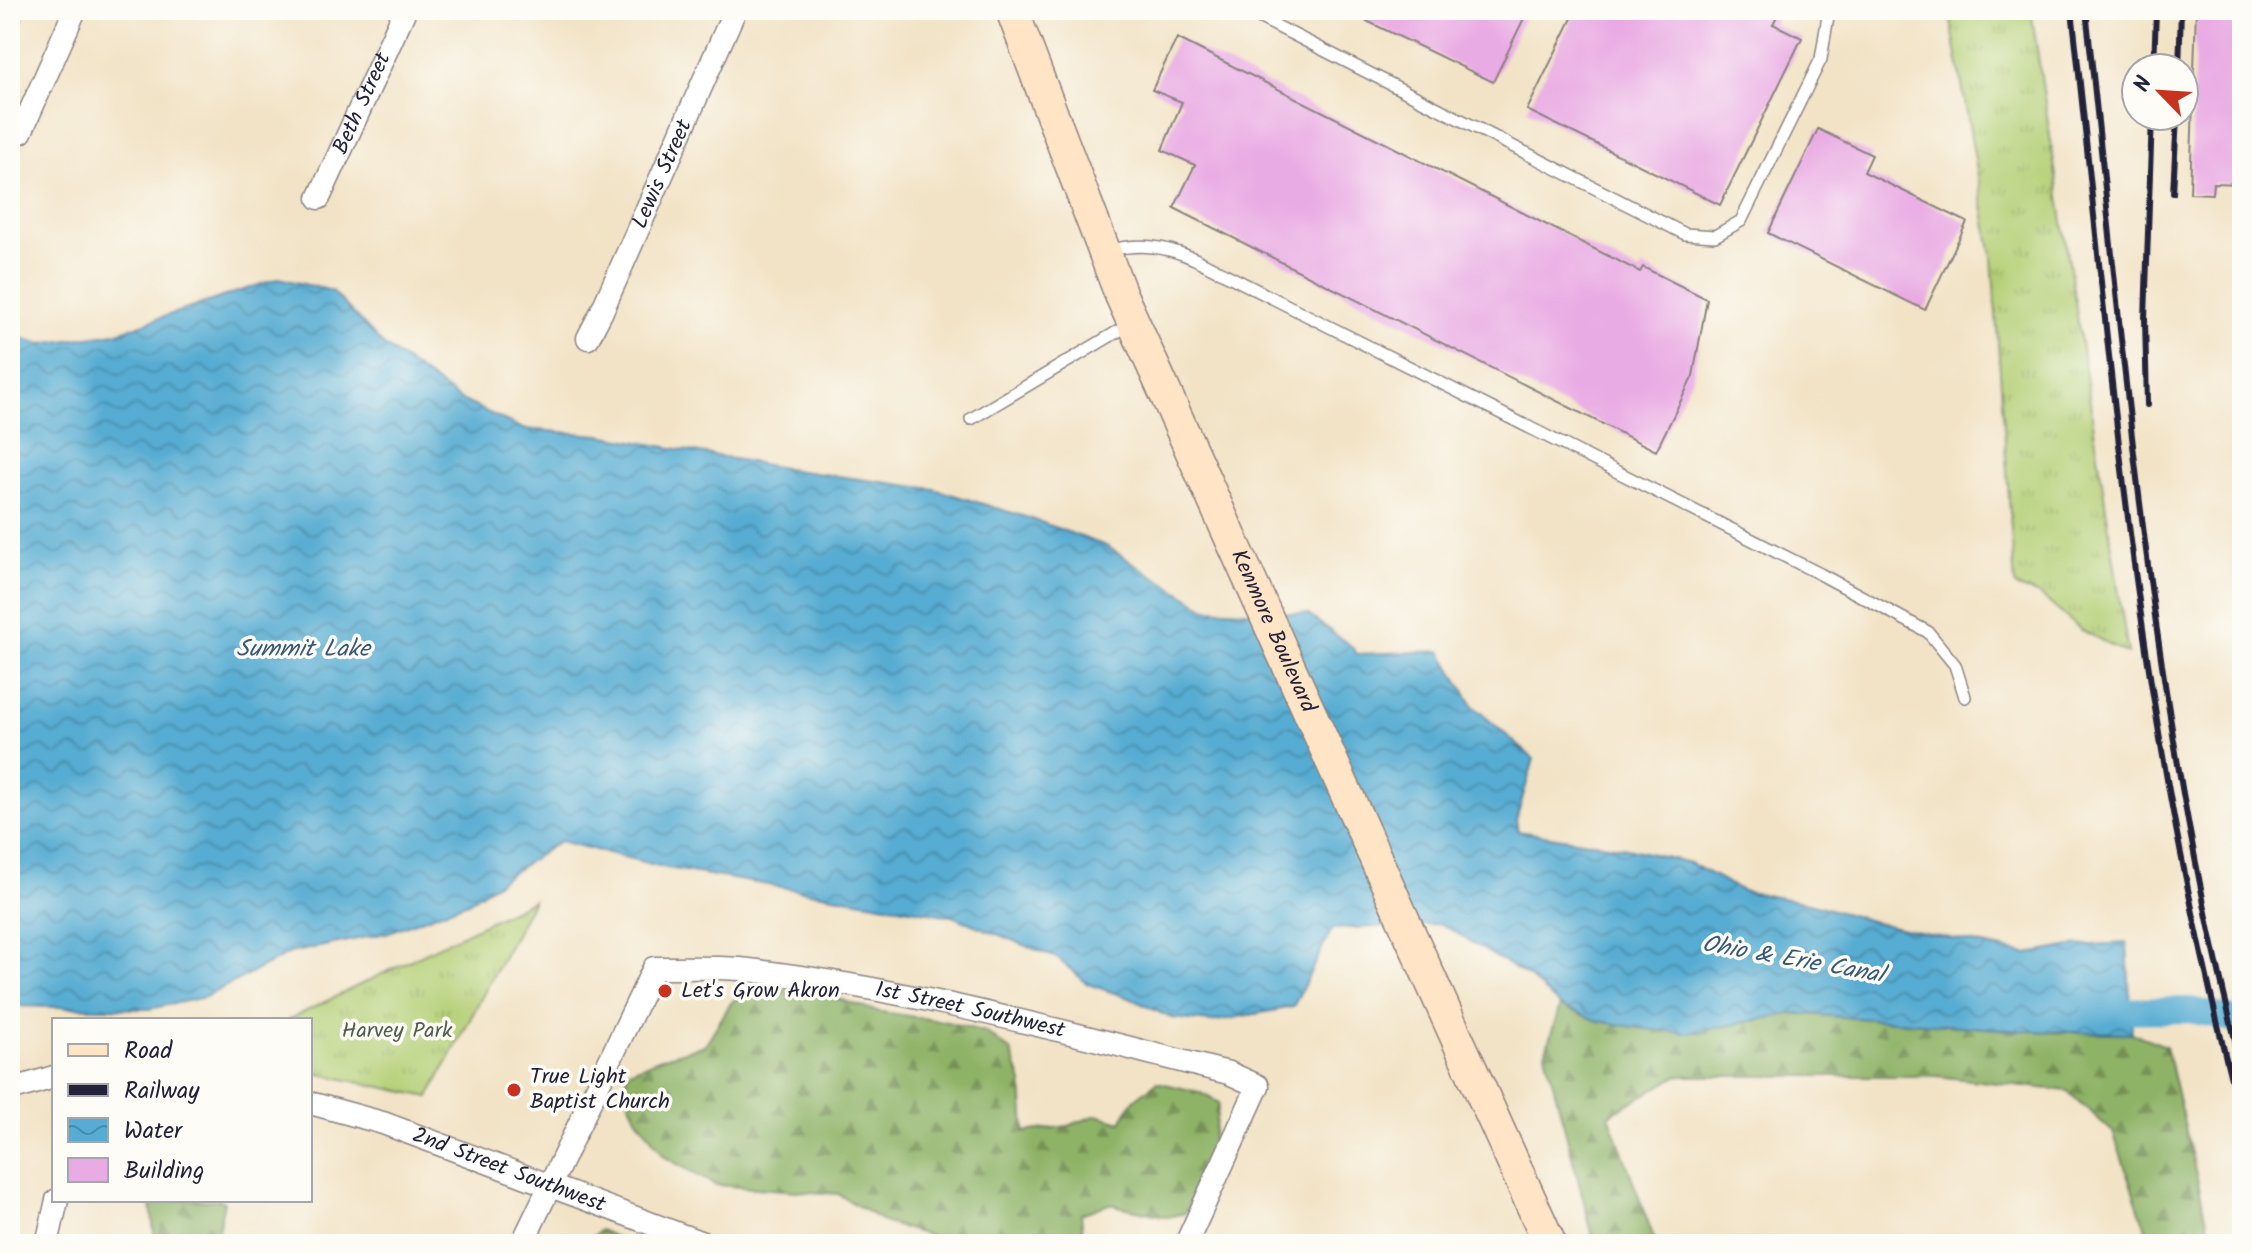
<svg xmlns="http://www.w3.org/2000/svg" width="2252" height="1254" font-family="Kalam,sans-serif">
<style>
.grass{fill:url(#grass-tufts);stroke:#6a7858;stroke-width:2}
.forest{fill:url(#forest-firs);stroke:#586a50;stroke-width:2}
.water{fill:url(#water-waves);stroke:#3c6786;stroke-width:2}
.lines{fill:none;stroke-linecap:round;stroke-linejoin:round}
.canal{stroke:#56acd2;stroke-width:26}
.building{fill:#e9abe3}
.lane-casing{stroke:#8a8280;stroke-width:14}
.street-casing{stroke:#8a8280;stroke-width:25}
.secondary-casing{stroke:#8a8280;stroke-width:35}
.lane{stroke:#fff;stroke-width:11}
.street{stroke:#fff;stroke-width:22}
.secondary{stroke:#ffe4c6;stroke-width:32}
.rail{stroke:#22223b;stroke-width:6}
.poi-dot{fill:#c8321e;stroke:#fdfcf7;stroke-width:3}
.labels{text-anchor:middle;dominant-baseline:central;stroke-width:7;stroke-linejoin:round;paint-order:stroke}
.street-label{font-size:22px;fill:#22223b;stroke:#fdfcf7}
.poi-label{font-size:22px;fill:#22223b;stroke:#fdfcf7;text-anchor:start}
.park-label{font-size:22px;fill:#555f4f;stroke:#fdfcf7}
.water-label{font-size:24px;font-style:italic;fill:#375977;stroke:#fdfcf7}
</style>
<defs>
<pattern id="grass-tufts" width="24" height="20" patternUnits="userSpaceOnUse" patternTransform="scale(2)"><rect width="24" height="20" fill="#b3cf75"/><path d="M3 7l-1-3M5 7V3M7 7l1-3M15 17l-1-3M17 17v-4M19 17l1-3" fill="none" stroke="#9ab166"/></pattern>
<pattern id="forest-firs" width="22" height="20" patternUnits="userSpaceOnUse" patternTransform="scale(2)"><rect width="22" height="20" fill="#8eb266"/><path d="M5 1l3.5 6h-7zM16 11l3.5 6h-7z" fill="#749055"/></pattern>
<pattern id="water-waves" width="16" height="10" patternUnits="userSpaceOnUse" patternTransform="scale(2)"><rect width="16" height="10" fill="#56acd2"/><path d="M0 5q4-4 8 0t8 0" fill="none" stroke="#478cac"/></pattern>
</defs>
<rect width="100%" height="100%" fill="#fdfcf7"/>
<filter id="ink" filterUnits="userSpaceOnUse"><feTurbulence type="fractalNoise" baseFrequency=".0125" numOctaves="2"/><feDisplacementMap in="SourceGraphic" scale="16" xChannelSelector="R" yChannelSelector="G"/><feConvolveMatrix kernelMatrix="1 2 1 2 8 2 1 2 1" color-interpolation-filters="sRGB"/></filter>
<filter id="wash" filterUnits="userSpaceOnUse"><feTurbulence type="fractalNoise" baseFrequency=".006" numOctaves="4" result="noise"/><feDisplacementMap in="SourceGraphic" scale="32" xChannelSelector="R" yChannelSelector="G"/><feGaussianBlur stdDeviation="1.8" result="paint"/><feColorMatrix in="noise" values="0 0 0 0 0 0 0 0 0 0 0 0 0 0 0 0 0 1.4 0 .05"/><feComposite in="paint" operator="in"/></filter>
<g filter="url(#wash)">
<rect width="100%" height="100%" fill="#f2e3c6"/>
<g class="grass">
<polygon points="1949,10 2031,10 2128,654 2081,630 2040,595 2015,586 1992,257"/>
<polygon points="533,900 429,1097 310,1072 310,1020 288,1020"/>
</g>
<g class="forest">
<polygon points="10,10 24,10 10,63"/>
<polygon points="750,987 804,988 876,1011 947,1022 985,1032 1011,1051 1022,1082 1025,1132 1068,1126 1097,1115 1121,1122 1133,1101 1157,1082 1199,1092 1219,1103 1209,1160 1185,1213 1168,1217 1109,1204 1081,1214 1084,1244 957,1244 886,1223 838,1194 715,1185 665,1157 636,1117 625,1091 627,1072 661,1058 705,1045 731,1003"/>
<polygon points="1560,1006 1598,1021 1688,1033 1793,1013 2024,1031 2132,1033 2166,1046 2207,1221 2215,1244 2151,1244 2113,1132 2067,1091 1936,1076 1677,1076 1609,1115 1656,1244 1595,1244 1545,1053"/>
<polygon points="155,1200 220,1200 224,1202 215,1244 155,1244 151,1204"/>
<polygon points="600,1230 617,1238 617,1244 585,1244"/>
</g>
<polygon class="water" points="279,278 332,291 383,345 459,399 523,429 600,435 800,471 934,489 1029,518 1106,546 1207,609 1307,614 1351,646 1357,654 1441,651 1473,706 1534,759 1516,820 1518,831 1627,848 1690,863 1742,891 1809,903 1881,924 2027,954 2072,946 2127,943 2132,1033 2024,1031 1793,1013 1688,1033 1645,1029 1598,1021 1560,1006 1530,978 1441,924 1332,929 1293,1007 1211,1022 1171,1018 1132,999 1088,984 1057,958 952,916 667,868 560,841 468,902 386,933 290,953 205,997 149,1009 10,1006 10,335 42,344 115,333"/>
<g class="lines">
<polyline class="canal" points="2095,1011 2190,1010 2242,1021"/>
</g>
<g id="blocks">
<g class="building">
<polygon points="1344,10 1528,10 1493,82"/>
<polygon points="1576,10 1780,10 1773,24 1802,38 1720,205 1527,110"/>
<polygon points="2196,10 2242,10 2242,184 2213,183 2212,194 2190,193"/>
<polygon points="1177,38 1640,272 1643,267 1707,299 1693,376 1656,451 1174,208 1195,165 1162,150 1182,102 1152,90"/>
<polygon points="1818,129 1872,155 1864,172 1967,222 1925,310 1768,233"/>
</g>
</g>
</g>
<g filter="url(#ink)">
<use href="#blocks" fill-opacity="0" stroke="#8a8280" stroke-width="2"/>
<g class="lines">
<g class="lane-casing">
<g id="lane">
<polyline points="1245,10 1685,234 1715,236 1741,221 1821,59 1829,10"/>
<path d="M1105,251C1139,243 1163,245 1195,259L1820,574L1928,632L1955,665L1965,697"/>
<polyline points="971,419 1132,323"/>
</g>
</g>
<g class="street-casing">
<g id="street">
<polyline points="21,132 75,10"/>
<path id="s1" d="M319,198L405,10"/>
<path id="s2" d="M588,338L601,313L735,10"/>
<polyline points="10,1090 54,1077"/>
<path id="s3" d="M310,1103L383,1123L705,1244"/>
<polyline points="47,1244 57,1200"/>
<path id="s4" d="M522,1244L654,968C682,968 712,967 740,969C905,987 1068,1033 1229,1073L1258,1086L1186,1244"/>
</g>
</g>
<g class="secondary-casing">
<g id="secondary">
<path id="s5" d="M1012,10L1121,295L1550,1244"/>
</g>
</g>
<use href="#lane" class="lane"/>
<use href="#street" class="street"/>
<use href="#secondary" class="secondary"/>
<g class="rail">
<path d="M2072,10C2098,243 2118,477 2155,708C2177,847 2207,986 2242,1123"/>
<path d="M2086,10C2125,363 2152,722 2242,1067"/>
<polyline points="2154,68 2156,10"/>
<polyline points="2179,68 2181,10"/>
<polyline points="2173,193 2177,116"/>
<polyline points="2147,405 2145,319 2152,116"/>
</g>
</g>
</g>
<g class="poi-dot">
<circle cx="665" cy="991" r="8"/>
<circle cx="514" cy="1090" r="8"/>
</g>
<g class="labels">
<g class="street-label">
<text stroke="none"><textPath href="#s1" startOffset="104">Beth Street</textPath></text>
<text stroke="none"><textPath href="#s2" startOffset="180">Lewis Street</textPath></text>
<text stroke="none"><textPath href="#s5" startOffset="674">Kenmore Boulevard</textPath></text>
<text stroke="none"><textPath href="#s4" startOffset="626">1st Street Southwest</textPath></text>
<text stroke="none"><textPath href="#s3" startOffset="210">2nd Street Southwest</textPath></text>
</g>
<g class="poi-label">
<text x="681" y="991">Let's Grow Akron</text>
<text x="530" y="1077">True Light<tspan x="530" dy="25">Baptist Church</tspan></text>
</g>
<g class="park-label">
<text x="397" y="1031">Harvey Park</text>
</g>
<g class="water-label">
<text x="303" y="649">Summit Lake</text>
<text transform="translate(1793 960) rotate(10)">Ohio &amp; Erie Canal</text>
</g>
</g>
<rect width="2252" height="1254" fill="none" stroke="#fdfcf7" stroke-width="40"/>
<rect x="52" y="1018" width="260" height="184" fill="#fdfcf7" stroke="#a5a5ac" stroke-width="2"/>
<rect x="68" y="1044" width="40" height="12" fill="#ffe4c6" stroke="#a5a5ac" stroke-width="2"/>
<text x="124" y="1058" font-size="24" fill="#22223b">Road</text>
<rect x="68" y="1084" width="40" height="12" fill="#22223b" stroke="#a5a5ac" stroke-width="2"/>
<text x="124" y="1098" font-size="24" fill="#22223b">Railway</text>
<rect x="68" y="1118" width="40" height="24" fill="url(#water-waves)" stroke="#a5a5ac" stroke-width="2"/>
<text x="124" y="1138" font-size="24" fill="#22223b">Water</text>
<rect x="68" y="1158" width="40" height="24" fill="#e9abe3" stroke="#a5a5ac" stroke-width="2"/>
<text x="124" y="1178" font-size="24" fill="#22223b">Building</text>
<g transform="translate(2160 92) rotate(295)"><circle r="38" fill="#fdfcf7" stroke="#a5a5ac" stroke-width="2"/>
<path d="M0-6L14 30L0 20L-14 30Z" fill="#c8321e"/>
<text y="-12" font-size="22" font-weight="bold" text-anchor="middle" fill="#22223b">N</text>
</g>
</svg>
